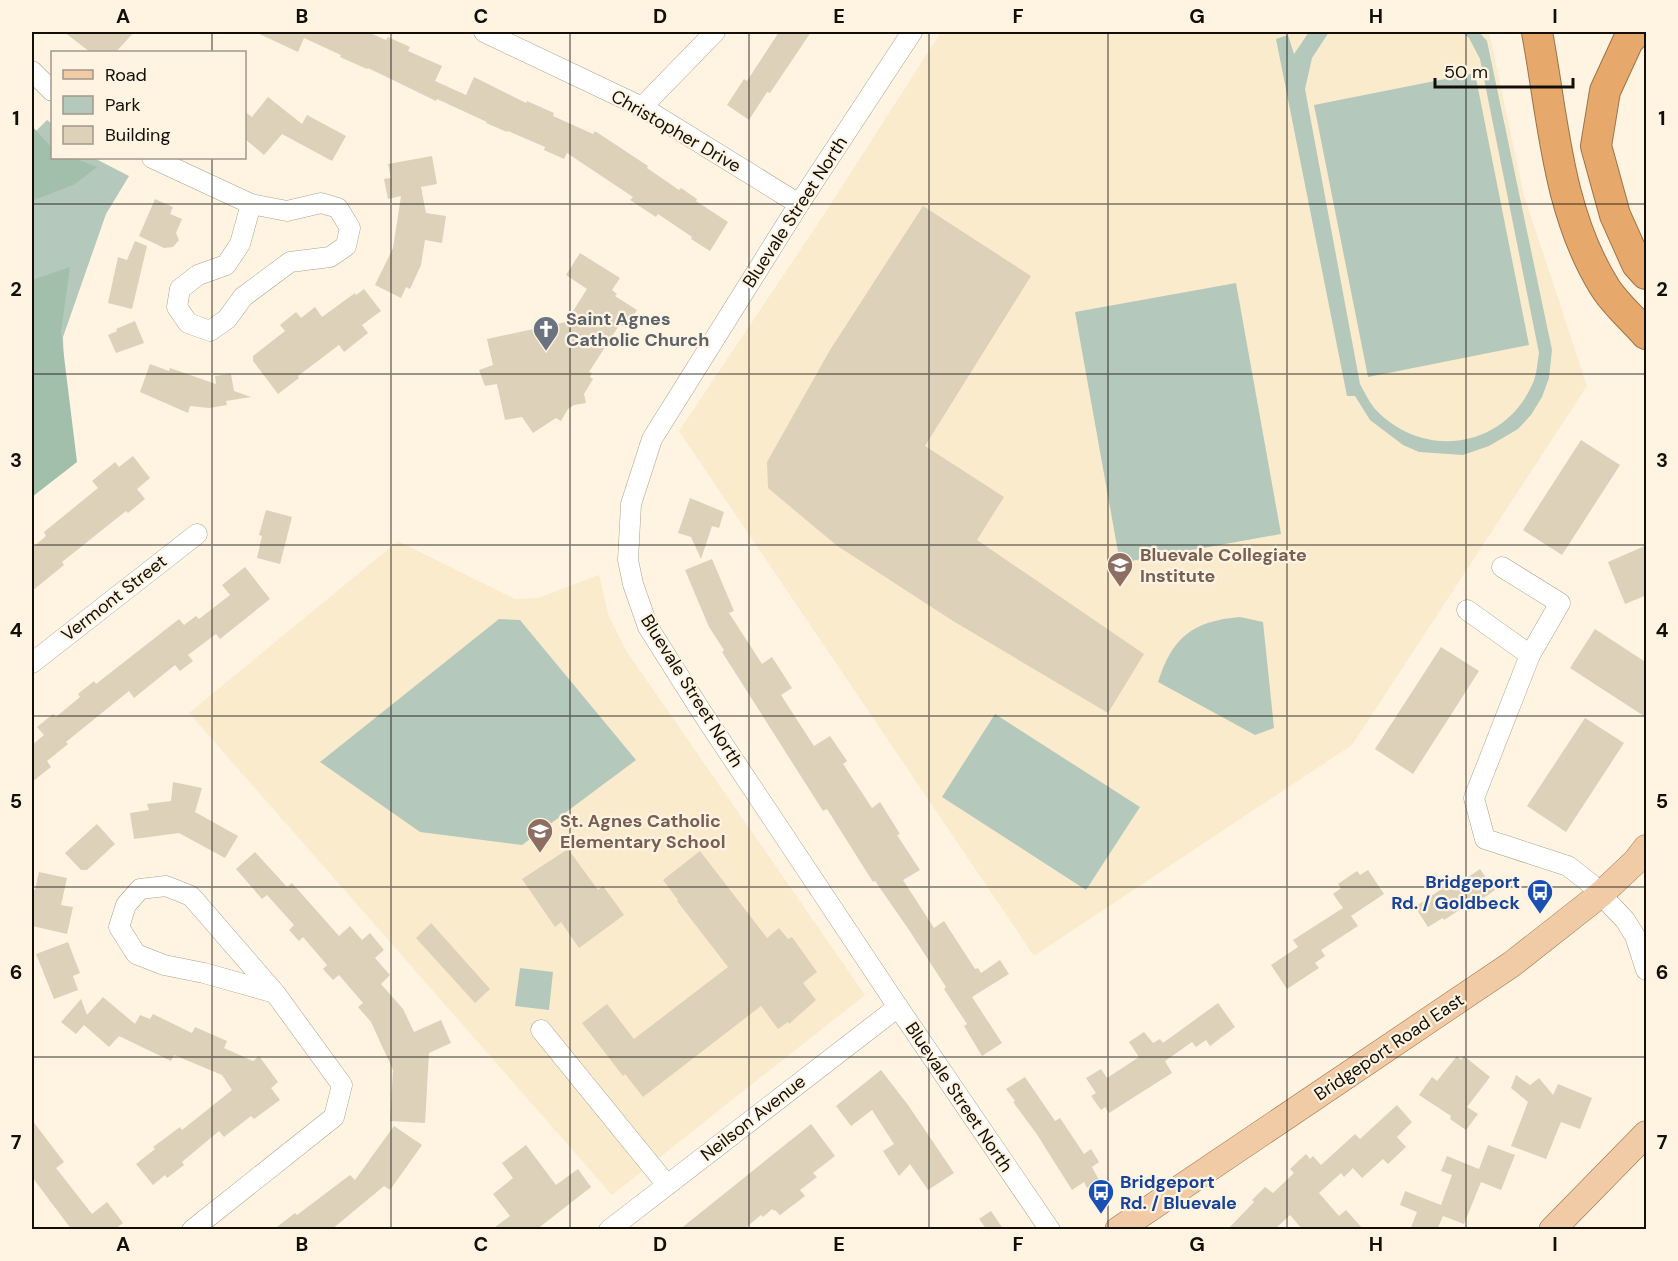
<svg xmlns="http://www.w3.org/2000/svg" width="1678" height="1261" font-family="'DM Sans',sans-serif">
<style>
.built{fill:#fbebcd}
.green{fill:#b5c8bc}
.forest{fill:#a2bfac}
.building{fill:#ddd1ba}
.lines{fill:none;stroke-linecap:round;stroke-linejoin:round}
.minor-casing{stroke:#aca18b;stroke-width:21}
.major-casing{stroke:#9c7348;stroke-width:27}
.highway-casing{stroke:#9c7348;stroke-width:32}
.minor{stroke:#fff;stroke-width:20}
.major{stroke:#f0cba6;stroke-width:26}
.highway{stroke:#e6a96b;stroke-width:30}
.grid{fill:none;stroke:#130f08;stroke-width:1.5;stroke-opacity:0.55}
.labels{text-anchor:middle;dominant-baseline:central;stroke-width:4.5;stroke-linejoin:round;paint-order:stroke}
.street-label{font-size:18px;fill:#130f08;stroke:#fef4e1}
.worship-label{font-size:18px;font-weight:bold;fill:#5b616d;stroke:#fef4e1;text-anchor:start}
.education-label{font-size:18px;font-weight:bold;fill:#785e54;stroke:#fef4e1;text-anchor:start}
.transit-label{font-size:18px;font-weight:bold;fill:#164399;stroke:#fef4e1;text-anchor:end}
.neatline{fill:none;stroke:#130f08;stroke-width:2}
.grid-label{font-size:20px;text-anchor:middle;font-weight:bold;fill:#130f08}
</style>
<rect width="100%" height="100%" fill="#fef4e1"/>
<g class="built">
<polygon points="941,32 1489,32 1524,196 1587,386 1352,745 1034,956 679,431 823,216"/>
<polygon points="398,541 515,599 538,598 599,575 609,617 627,652 865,995 612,1195 189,713"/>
</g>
<g class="green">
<path d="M1309,32H1329L1312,58L1305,89L1360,384C1365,393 1370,404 1377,411C1425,460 1504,448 1532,385C1537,376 1537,363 1539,353L1480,59L1469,38L1462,32H1479L1487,41L1552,350L1549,378L1542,397L1531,415L1518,429L1489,446L1463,455L1419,452L1403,445L1370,420L1355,396H1347L1276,39L1288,35L1294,54Z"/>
<polygon points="1475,73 1529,345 1368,377 1314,105"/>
<polygon points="47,120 52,124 52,158 94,158 129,176 106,214 63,337 66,428 32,411 32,135"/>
<polygon points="1236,283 1281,534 1120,563 1075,312"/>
<path d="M1240,617L1263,622L1274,728L1255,735L1158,682C1172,637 1193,621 1240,617Z"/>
<polygon points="499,619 520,620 636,760 522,845 420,832 320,762"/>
<polygon points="995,714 1140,807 1086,890 942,797"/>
<polygon points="520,968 553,972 549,1010 515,1006"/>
</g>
<g class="forest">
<polygon points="32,126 52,148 52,158 74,158 97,167 75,184 32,201"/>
<polygon points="70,267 61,332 77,462 32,497 32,280"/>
</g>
<g class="building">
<polygon points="64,32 134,32 116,52 90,52"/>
<polygon points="255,32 368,32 386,40 388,37 410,47 408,51 442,66 435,81 466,95 474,77 526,103 527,101 554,113 553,116 593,134 595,131 648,166 647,168 679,190 681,188 697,199 696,201 728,222 710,251 691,239 692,237 658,214 656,217 630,200 633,197 567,153 564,159 544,150 545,147 508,131 507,132 486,123 487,122 437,99 436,101 368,68 367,69 340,57 341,55 304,38 298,52"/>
<polygon points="779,32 811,32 770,93 767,92 749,120 727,105 744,79 747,81"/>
<polygon points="268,97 302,124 307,115 346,136 332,161 282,134 264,155 244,138 244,111 252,117"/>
<polygon points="432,156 437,184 421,187 426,213 446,216 442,243 425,240 421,265 410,289 406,287 401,298 375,285 393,248 401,196 388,199 384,179 391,178 388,164"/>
<polygon points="155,199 173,207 170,214 182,219 176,233 179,240 173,247 164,248 139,236"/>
<polygon points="923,206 1031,276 925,446 1004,497 977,540 1144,654 1108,713 953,621 836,545 768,488 767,462 830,350"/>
<polygon points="135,241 147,246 132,309 108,303 118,257 127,260"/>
<polygon points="580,253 620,278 612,290 617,294 615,296 637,310 626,328 620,324 589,372 592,373 590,377 593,379 584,394 586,403 574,405 568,409 561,421 556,418 533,433 522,417 505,420 497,384 485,386 479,370 493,365 487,339 566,322 587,289 566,275"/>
<polygon points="364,289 381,311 362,325 368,333 344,352 339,345 298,376 299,378 278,394 253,361 253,356 285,331 280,325 296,312 301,318 315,307 322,317 355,293 356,295"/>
<polygon points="135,321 144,343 116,353 108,335 117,331 116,329"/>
<polygon points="150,364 169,371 170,368 216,384 215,376 231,374 234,391 251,397 226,401 227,405 209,408 190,406 188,413 140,392"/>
<polygon points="1581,440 1620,465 1562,555 1523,530"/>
<polygon points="133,456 150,478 137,489 145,499 128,513 126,511 62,562 64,565 32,591 32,548 46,536 44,532 98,488 92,481 115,462 119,467"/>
<polygon points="690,498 724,512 719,528 712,526 701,559 691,537 678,533"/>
<polygon points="266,510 292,517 280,564 257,558 262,536 259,535"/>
<polygon points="1647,545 1647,595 1625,604 1608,562"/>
<polygon points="712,559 734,611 729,613 762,664 772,657 792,688 781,695 810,740 814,746 830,736 847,761 843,764 872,808 880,802 900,834 897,835 920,870 903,880 934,928 944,921 975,969 978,968 981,973 1000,960 1009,974 972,997 1002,1043 982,1056 964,1026 967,1024 944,989 946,987 909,930 875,881 873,882 827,809 823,811 722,652 724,650 709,627 685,570"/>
<polygon points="245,567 270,599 220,639 216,634 188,655 193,661 180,671 175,665 134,698 129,691 66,742 68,744 47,761 51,767 32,782 32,742 33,744 44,735 37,727 53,714 56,717 80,697 78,694 94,681 96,684 179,619 184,625 196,616 199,619 230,595 222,585"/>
<polygon points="1595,629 1647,663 1647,718 1570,668"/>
<polygon points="1441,647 1479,671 1413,774 1375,749"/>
<polygon points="1585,718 1624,743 1566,832 1527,806"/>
<polygon points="173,782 202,788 195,812 238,836 225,858 179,833 134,839 130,813 149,810 147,804 171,801"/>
<polygon points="97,824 115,844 87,870 81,870 65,853"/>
<polygon points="568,849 598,890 603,886 624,915 579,948 561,922 555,927 522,879"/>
<polygon points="700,851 767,938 779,928 788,939 792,937 817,972 803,983 816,1000 789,1024 788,1022 778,1029 761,1006 643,1097 625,1074 623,1076 582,1023 607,1004 634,1039 728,967 677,901 678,900 663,880"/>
<polygon points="255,852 287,887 292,883 339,936 350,926 362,940 370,933 384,950 375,958 390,975 381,984 403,1009 414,1032 441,1020 451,1043 429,1053 425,1123 390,1121 393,1070 371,1022 358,1007 363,1003 339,975 333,980 323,969 327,965 303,937 299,941 289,930 294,925 267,895 262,899 236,869"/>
<polygon points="1480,869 1495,890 1469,908 1467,905 1444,920 1443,918 1428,927 1415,907 1446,886 1449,890"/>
<polygon points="1368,870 1384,894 1351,916 1358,926 1321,950 1325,956 1315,963 1319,968 1287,989 1271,965 1298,947 1293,940 1343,908 1333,894 1341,888 1338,884 1357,871 1360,875"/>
<polygon points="39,872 67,878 61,905 73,907 67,934 32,926 32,889 35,890"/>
<polygon points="431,923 490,989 475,1003 416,938"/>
<polygon points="68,942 80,973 73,976 78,990 54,999 36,954"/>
<polygon points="103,997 135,1024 140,1015 150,1019 153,1014 192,1033 195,1027 227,1041 224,1048 253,1061 259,1056 278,1082 271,1088 280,1100 254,1119 251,1116 224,1137 219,1131 182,1162 184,1165 167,1178 165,1175 153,1185 136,1164 155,1149 153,1147 180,1127 182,1130 232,1090 222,1075 174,1055 171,1061 119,1036 109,1047 84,1025 76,1034 61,1022 81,999 87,1015"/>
<polygon points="1218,1003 1235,1027 1210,1046 1206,1040 1196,1047 1192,1042 1165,1061 1172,1073 1109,1113 1105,1107 1101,1110 1091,1096 1096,1093 1086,1078 1101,1069 1107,1078 1139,1057 1129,1042 1144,1032 1153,1043 1160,1039 1163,1043"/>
<polygon points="1457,1056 1461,1060 1464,1056 1490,1077 1467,1107 1478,1114 1466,1130 1450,1119 1451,1116 1419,1095 1432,1077 1437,1081"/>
<polygon points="881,1070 908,1105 954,1173 928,1190 910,1164 899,1176 883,1151 894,1144 872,1110 851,1126 836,1106"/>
<polygon points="1516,1075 1530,1085 1539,1078 1553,1095 1558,1084 1592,1098 1580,1129 1561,1122 1546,1159 1511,1146 1528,1102 1511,1088"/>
<polygon points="1025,1077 1055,1121 1060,1118 1084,1154 1091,1149 1099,1162 1092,1167 1099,1180 1087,1188 1084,1182 1072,1190 1036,1133 1013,1102 1015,1101 1006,1089"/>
<polygon points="1397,1105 1412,1122 1397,1137 1406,1147 1388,1164 1383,1159 1362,1178 1353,1168 1344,1177 1341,1173 1319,1193 1339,1216 1346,1210 1364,1230 1303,1230 1290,1215 1274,1230 1227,1230 1254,1202 1252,1200 1265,1187 1273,1193 1294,1173 1290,1169 1306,1154 1310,1159 1313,1156 1321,1165 1355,1134 1360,1139"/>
<polygon points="32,1120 64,1162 56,1168 92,1214 107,1202 123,1223 114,1230 72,1230 32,1177"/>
<polygon points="811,1124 835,1156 813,1173 817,1177 800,1190 805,1196 780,1215 775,1210 774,1211 772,1209 763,1217 761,1215 743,1230 679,1230"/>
<polygon points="394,1126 422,1145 390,1190 384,1186 331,1230 273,1230 295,1213 297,1215 350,1175 355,1180"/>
<polygon points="526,1145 556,1185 578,1169 591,1187 536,1230 491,1230 510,1216 493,1194 513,1178 502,1163"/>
<polygon points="1488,1145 1515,1155 1501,1190 1481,1182 1464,1224 1443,1216 1437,1230 1410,1230 1417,1212 1400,1205 1405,1191 1441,1205 1452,1175 1441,1171 1447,1156 1479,1169"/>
<polygon points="991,1211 1004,1230 987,1230 979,1219"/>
</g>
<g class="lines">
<g class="minor-casing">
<g id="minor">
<polyline points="484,32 642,107 799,204"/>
<polyline points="912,32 799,204 652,439 631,504 628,560 633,584 648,627 703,714 898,1007 1050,1230"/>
<polyline points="32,71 52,91"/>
<polyline points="642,107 715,32"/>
<polyline points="152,158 251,204 287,211 321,203 338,208 350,228 346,246 330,257 290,262 243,297 227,319 210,331 188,323 177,307 180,289 198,275 226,265 240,244 251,204"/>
<polyline points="1502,567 1560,603 1530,655"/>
<polyline points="1467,610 1530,655 1474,798 1485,839 1568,866 1591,884 1625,920 1635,936 1646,970"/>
<polyline points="32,663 197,534"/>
<polyline points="541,1030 667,1185"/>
<polyline points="192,1230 334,1117 342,1085 275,993 191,896 166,886 140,889 126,905 119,927 136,954 164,965 204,973 275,993"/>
<polyline points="609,1230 898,1007"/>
</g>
</g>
<g class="major-casing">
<g id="major">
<polyline points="1118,1230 1512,964 1601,894 1636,861 1646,848"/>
<polyline points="1552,1230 1646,1134"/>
</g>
</g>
<g class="highway-casing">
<g id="highway">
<path d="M1537,32C1553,117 1557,210 1604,286C1614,303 1633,319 1646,334"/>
<polyline points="1636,32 1628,41 1605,91 1596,146 1615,215 1637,264 1646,274"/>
</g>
</g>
<use href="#minor" class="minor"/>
<use href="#major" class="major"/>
<use href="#highway" class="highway"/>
</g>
<path class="grid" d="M212,32V52M391,32V1230M570,32V1230M749,32V1230M929,32V1230M1108,32V1230M1287,32V1230M1466,32V1230M212,158V1230M32,204H1646M32,374H1646M32,545H1646M32,716H1646M32,887H1646M32,1057H1646"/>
<defs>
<g id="church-pin" transform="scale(1.35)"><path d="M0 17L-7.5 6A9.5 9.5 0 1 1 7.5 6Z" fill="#6b7280" stroke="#fef4e1"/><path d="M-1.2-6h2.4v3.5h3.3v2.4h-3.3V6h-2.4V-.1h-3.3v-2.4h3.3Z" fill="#fff"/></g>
<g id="school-pin" transform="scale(1.35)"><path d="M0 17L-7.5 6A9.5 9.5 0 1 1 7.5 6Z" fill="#8d6e63" stroke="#fef4e1"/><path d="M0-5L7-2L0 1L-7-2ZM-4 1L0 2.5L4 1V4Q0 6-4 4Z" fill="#fff"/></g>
<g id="bus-pin" transform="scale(1.35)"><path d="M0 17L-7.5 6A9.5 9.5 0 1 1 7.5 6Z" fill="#1a4fb4" stroke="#fef4e1"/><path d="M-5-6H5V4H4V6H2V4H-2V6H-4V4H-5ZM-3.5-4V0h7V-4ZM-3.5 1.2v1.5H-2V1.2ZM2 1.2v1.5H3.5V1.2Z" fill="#fff"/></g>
</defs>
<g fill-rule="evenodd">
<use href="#church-pin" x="546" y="329"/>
<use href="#school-pin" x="1120" y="565"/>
<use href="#school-pin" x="540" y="831"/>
<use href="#bus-pin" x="1540" y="892"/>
<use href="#bus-pin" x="1101" y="1192"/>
</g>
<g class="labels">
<g class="street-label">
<text transform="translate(676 131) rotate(30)">Christopher Drive</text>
<text transform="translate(795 212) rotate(-57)">Bluevale Street North</text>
<text transform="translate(114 598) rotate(-38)">Vermont Street</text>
<text transform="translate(692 691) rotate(58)">Bluevale Street North</text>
<text transform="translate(1389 1047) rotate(-34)">Bridgeport Road East</text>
<text transform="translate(959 1097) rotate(56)">Bluevale Street North</text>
<text transform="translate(753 1118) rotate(-38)">Neilson Avenue</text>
</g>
<g class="worship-label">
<text x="566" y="319">Saint Agnes<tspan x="566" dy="21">Catholic Church</tspan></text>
</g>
<g class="education-label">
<text x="1140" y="555">Bluevale Collegiate<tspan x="1140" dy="21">Institute</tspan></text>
<text x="560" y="821">St. Agnes Catholic<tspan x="560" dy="21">Elementary School</tspan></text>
</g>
<g class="transit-label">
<text x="1520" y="882">Bridgeport<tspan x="1520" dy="21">Rd. / Goldbeck</tspan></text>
<text x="1120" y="1182" text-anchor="start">Bridgeport<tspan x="1120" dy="21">Rd. / Bluevale</tspan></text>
</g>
</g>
<rect width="1678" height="1261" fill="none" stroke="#fef4e1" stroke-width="66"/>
<rect x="51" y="51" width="195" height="108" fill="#fef4e1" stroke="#a0988a" stroke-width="1.5"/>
<rect x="63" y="70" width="30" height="9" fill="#f0cba6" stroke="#a0988a" stroke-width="1.5"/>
<text x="105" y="81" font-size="18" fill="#130f08">Road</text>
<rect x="63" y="96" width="30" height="18" fill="#b5c8bc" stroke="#a0988a" stroke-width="1.5"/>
<text x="105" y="111" font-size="18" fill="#130f08">Park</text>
<rect x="63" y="126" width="30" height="18" fill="#ddd1ba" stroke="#a0988a" stroke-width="1.5"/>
<text x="105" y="141" font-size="18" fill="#130f08">Building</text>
<path d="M1435 78v9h138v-9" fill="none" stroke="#130f08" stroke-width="3"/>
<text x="1444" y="78" font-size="18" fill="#130f08" stroke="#fef4e1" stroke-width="4.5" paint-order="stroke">50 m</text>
<rect x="33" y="33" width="1612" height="1195" class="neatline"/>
<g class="grid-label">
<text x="123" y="23">A</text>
<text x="302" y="23">B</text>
<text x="481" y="23">C</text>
<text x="660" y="23">D</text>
<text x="839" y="23">E</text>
<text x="1018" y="23">F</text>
<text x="1197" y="23">G</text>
<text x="1376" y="23">H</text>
<text x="1555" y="23">I</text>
<text x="16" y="125">1</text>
<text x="1662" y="125">1</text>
<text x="16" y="296">2</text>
<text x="1662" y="296">2</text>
<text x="16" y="467">3</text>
<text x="1662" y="467">3</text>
<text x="16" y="637">4</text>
<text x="1662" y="637">4</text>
<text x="16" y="808">5</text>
<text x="1662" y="808">5</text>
<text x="16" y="979">6</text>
<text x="1662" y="979">6</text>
<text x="16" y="1149">7</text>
<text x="1662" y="1149">7</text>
<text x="123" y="1251">A</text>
<text x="302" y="1251">B</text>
<text x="481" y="1251">C</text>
<text x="660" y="1251">D</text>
<text x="839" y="1251">E</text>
<text x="1018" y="1251">F</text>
<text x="1197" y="1251">G</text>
<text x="1376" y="1251">H</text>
<text x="1555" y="1251">I</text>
</g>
</svg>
